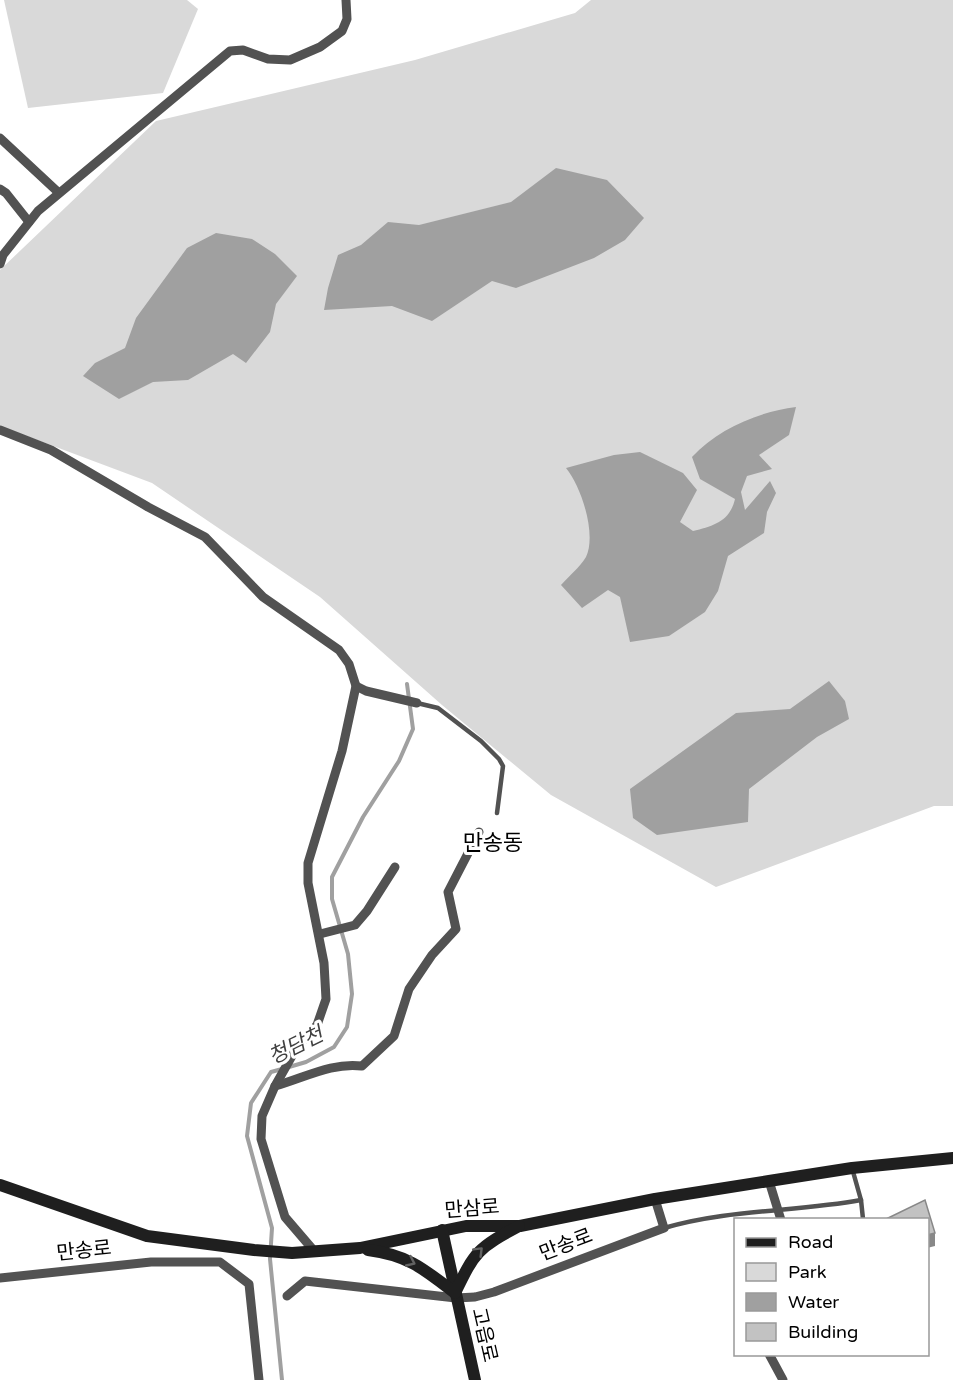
<svg xmlns="http://www.w3.org/2000/svg" width="953" height="1380" font-family="'Varela Round','Noto Sans KR',sans-serif">
<style>
.green{fill:#d9d9d9}
.water{fill:#a0a0a0}
.lines{fill:none;stroke-linecap:round;stroke-linejoin:round}
.stream{stroke:#a0a0a0;stroke-width:4}
.lane{stroke:#525252;stroke-width:4.5}
.street{stroke:#525252;stroke-width:9}
.secondary{stroke:#1f1f1f;stroke-width:12}
.shaded-wall{fill:#888}
.building{fill:#c2c2c2;stroke:#888;stroke-width:1.5}
.oneway{stroke:#626262}
.labels{text-anchor:middle;dominant-baseline:central;stroke-width:6;stroke-linejoin:round;paint-order:stroke}
.street-label{font-size:20px;fill:#000;stroke:#fff}
.water-label{font-size:21px;font-style:italic;fill:#414141;stroke:#fff}
.quarter-label{font-size:22px;fill:#000;stroke:#fff}
</style>
<rect width="100%" height="100%" fill="#fff"/>
<g class="green">
<polygon points="4,0 187,0 198,9 163,93 28,108"/>
<polygon points="591,0 953,0 953,806 934,806 716,887 551,795 442,705 320,597 152,483 0,426 0,270 156,121 415,60 575,13"/>
</g>
<g class="water">
<polygon points="556,168 607,180 644,218 625,240 594,258 516,288 492,281 432,321 392,306 324,310 328,288 338,255 361,245 388,222 419,225 511,202"/>
<polygon points="216,233 252,239 275,254 297,276 276,304 270,332 246,363 233,354 188,380 153,382 119,399 83,376 95,363 125,348 136,318 187,248"/>
<path d="M796,407L789,435L759,455L772,469L747,476L741,492L745,510L770,481L776,493L767,512L764,533L728,556L718,591L705,612L669,636L630,642L620,597L608,590L582,608L561,585C568,577 580,567 586,557C597,534 581,486 566,468L614,455L640,452L683,473L697,490L680,522L693,531C714,526 730,521 735,499L700,479L692,457C718,429 758,412 796,407Z"/>
<polygon points="829,681 845,701 849,719 817,737 749,789 748,822 657,835 633,818 630,789 736,713 790,709"/>
</g>
<g class="lines">
<g class="stream">
<polyline points="289,1067 306,1062 334,1047 347,1027 352,994 348,954 332,899 332,877 363,817 399,761 413,729 407,684"/>
<polyline points="282,1069 271,1072 251,1103 247,1136 272,1228 270,1259 282,1380"/>
</g>
<g class="lane">
<polyline points="417,703 438,708 481,741 499,759 503,766 497,813"/>
<polyline points="852,1168 861,1200 863,1219"/>
<path d="M664,1228C728,1209 796,1212 861,1200"/>
</g>
<g class="street">
<polyline points="0,138 59,193"/>
<polyline points="0,189 6,193 29,222"/>
<polyline points="0,264 3,255 38,211 230,51 243,50 268,59 290,60 320,47 342,31 347,19 346,0"/>
<polyline points="0,430 51,450 148,507 205,537 263,597 339,650 349,664 356,686 342,751 308,863 308,883 324,963 326,999 317,1025 297,1047 275,1086 262,1116 261,1139 285,1217 315,1252"/>
<polyline points="356,686 366,691 417,703"/>
<polyline points="320,934 355,925 367,911 395,867"/>
<path d="M275,1086C304,1078 332,1062 362,1066L394,1036L409,989L432,955L456,929L448,892L479,832"/>
<polyline points="769,1181 781,1220"/>
<polyline points="0,1278 151,1262 220,1262 249,1284 259,1380"/>
<polyline points="287,1296 305,1281 456,1298 475,1297 494,1292 664,1228 655,1199"/>
<polyline points="769,1354 783,1380"/>
</g>
<g class="secondary">
<polyline points="0,1185 147,1236 254,1250 292,1253 360,1248 466,1226 520,1226 655,1199 769,1181 852,1168 953,1158"/>
<polyline points="442,1230 475,1380"/>
<path d="M368,1250C408,1255 424,1269 455,1293C475,1251 478,1248 519,1226"/>
</g>
</g>
<polygon class="shaded-wall" points="935,1233 935,1246 927,1248 927,1235"/>
<polygon class="building" points="925,1200 935,1233 927,1235 927,1220 884,1220"/>
<defs><path id="oneway-chevron" d="M-2-3.5L2.5 0L-2 3.5" fill="none" stroke-width="1.6" stroke-linecap="round" stroke-linejoin="round" transform="scale(1.5)"/></defs>
<g class="oneway">
<use href="#oneway-chevron" transform="translate(479 1251) rotate(-45)"/>
<use href="#oneway-chevron" transform="translate(411 1262) rotate(25)"/>
</g>
<g class="labels">
<g class="street-label">
<text transform="translate(472 1209) rotate(-4)">만삼로</text>
<text transform="translate(566 1245) rotate(-21)">만송로</text>
<text transform="translate(84 1251) rotate(-6)">만송로</text>
<text transform="translate(484 1335) rotate(77)">고읍로</text>
</g>
<g class="water-label">
<text transform="translate(296 1046) rotate(-26)">청담천</text>
</g>
<g class="quarter-label">
<text x="493" y="843">만송동</text>
</g>
</g>
<rect x="734" y="1218" width="195" height="138" fill="#ffffff" stroke="#999999" stroke-width="1.5"/>
<rect x="746" y="1238" width="30" height="9" fill="#1f1f1f" stroke="#999999" stroke-width="1.5"/>
<text x="788" y="1248" font-size="18" fill="#000000">Road</text>
<rect x="746" y="1263" width="30" height="18" fill="#d9d9d9" stroke="#999999" stroke-width="1.5"/>
<text x="788" y="1278" font-size="18" fill="#000000">Park</text>
<rect x="746" y="1293" width="30" height="18" fill="#a0a0a0" stroke="#999999" stroke-width="1.5"/>
<text x="788" y="1308" font-size="18" fill="#000000">Water</text>
<rect x="746" y="1323" width="30" height="18" fill="#c2c2c2" stroke="#999999" stroke-width="1.5"/>
<text x="788" y="1338" font-size="18" fill="#000000">Building</text>
</svg>
